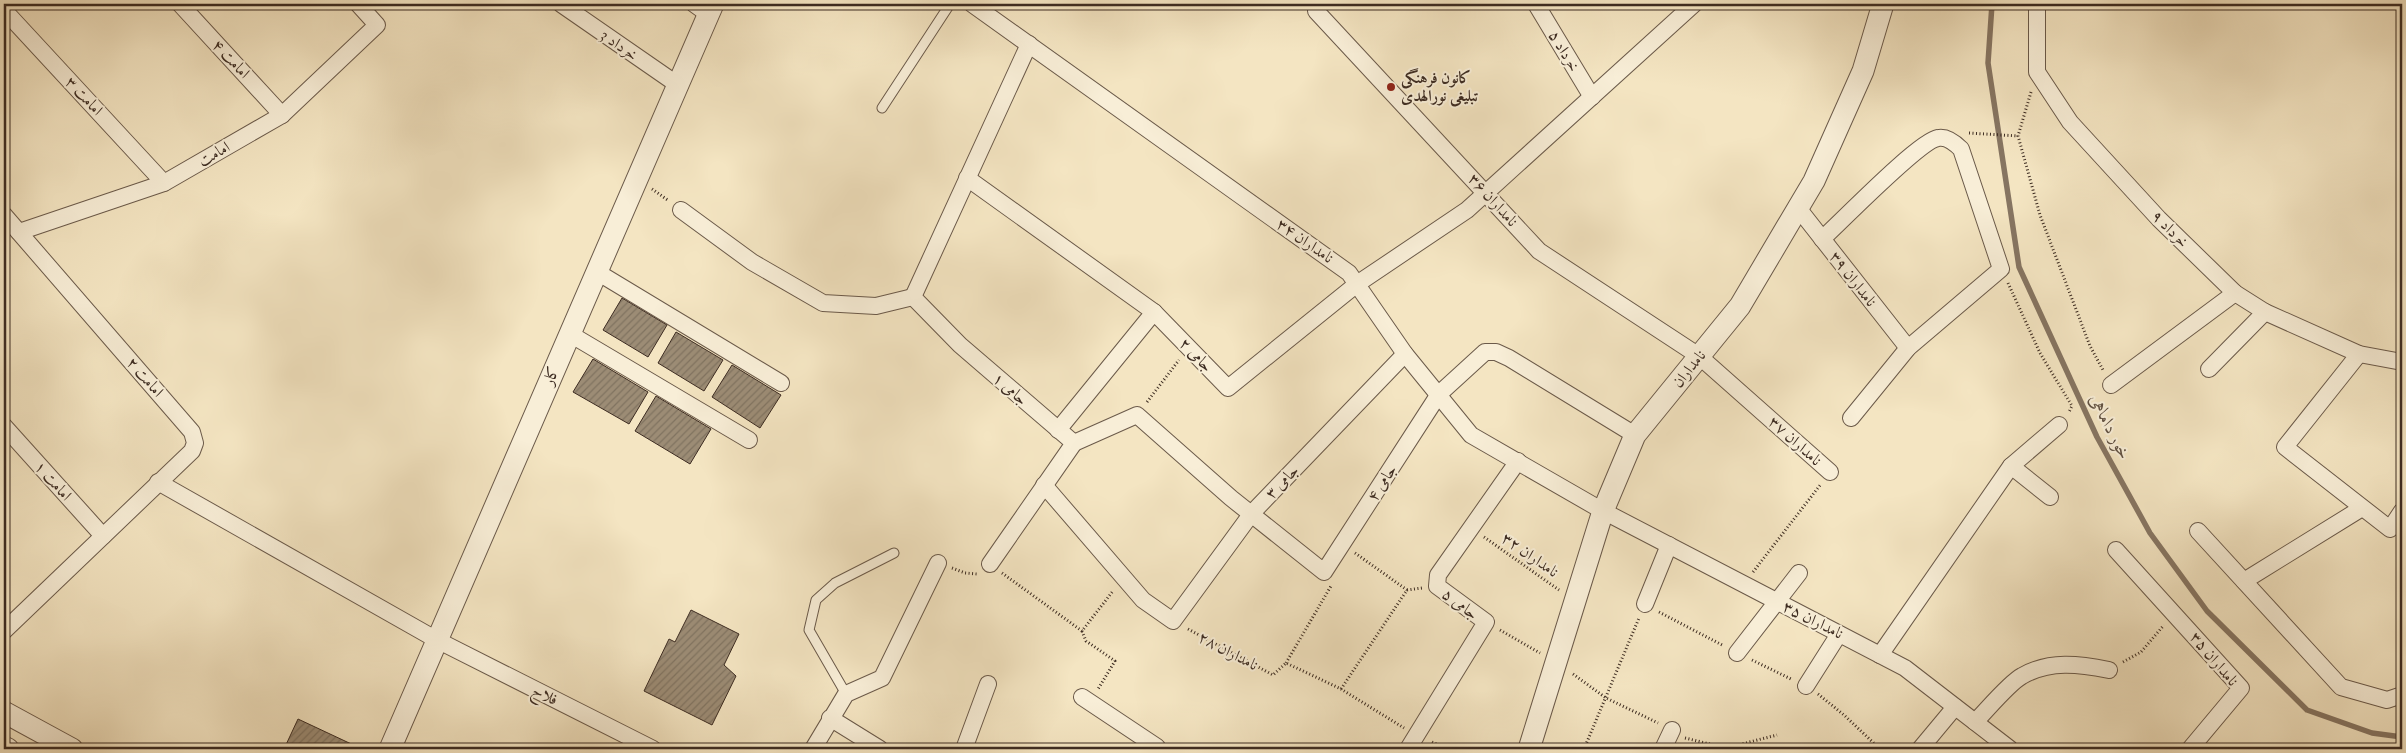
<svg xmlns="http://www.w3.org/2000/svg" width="2406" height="753" font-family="'IM FELL Double Pica',Amiri,serif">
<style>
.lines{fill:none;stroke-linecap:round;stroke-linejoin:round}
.stream{stroke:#867562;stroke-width:5.5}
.building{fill:url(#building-hatch);stroke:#3d2c22}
.service-casing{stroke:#6b5a4a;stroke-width:11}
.minor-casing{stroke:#6b5a4a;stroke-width:18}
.tertiary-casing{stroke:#6b5a4a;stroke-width:23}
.path{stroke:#3d2c22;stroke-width:3;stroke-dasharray:1 2.5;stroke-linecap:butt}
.service{stroke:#f8eed7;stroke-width:9}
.minor{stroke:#f8eed7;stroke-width:16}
.tertiary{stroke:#f8eed7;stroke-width:21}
.poi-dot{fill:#8f2418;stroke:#f8eed7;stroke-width:2}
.labels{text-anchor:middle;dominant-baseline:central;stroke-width:4;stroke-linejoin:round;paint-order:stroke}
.street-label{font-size:16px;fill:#3d2c22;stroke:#f8eed7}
.poi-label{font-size:16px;font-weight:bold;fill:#3d2c22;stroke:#f8eed7;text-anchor:start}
.water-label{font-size:18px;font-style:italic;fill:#615142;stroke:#f8eed7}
</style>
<defs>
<pattern id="building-hatch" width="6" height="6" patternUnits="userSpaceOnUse" patternTransform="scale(1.25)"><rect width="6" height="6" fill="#9c8c75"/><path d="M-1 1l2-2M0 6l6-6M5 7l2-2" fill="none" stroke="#807360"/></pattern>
</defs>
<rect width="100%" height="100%" fill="#f4e5c2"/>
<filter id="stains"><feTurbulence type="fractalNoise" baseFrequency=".004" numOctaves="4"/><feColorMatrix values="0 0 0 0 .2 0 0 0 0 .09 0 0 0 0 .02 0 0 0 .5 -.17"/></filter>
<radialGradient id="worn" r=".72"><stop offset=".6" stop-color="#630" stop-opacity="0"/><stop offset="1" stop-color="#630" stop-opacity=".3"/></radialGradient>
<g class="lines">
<polyline class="stream" points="1992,4 1988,63 2019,267 2097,437 2150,533 2207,611 2307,710 2372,733 2402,737"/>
</g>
<g class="building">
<polygon points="622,298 667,325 648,357 603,330"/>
<polygon points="676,332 723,360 704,391 658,363"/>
<polygon points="593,359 648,392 629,424 573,392"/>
<polygon points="732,365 781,395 760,428 712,397"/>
<polygon points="656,396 711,429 690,464 635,431"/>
<polygon points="691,610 739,634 724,665 736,676 712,725 644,691 669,639 675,642"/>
<polygon points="298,719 362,749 284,749"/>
</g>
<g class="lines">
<g class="service-casing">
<g id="service">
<polyline points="882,108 950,4"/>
<polyline points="846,694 809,630 816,600 835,583 894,553"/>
</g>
</g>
<g class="minor-casing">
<g id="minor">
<polyline points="180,4 282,115"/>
<polyline points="561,4 678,85"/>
<polyline points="694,4 708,14"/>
<polyline points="972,4 1349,273 1405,354 1471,435 1603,511 1905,668 2010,749"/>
<polyline points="1536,4 1592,97"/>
<polyline points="2037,4 2037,72 2070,122 2159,219 2235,293 2265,312 2359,354 2402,362"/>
<polyline points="4,10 164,183"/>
<polyline points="1316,11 1539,251 1699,356 1830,472"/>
<polyline points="967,178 1154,312"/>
<polyline points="1798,208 1908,348"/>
<polyline points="681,210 752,262 823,303 876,306 913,297"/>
<polyline points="4,215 192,432 195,443 192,451 4,631"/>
<polyline points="19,232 164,183 282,115 377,25 358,4"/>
<path d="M1822,239C1841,222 1919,141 1938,138C1947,136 1955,143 1961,149L2001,269L1908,348L1851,418"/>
<polyline points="597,272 781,383"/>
<polyline points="570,334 749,440"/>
<polyline points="2359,354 2285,447 2390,529 2402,511"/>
<polyline points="2209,369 2265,312"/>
<polyline points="2111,385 2235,293"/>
<polyline points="4,426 103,536"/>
<polyline points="1058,430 1154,312 1228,388 1357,284 1467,210 1694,4"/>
<polyline points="1074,443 1137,415 1231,498 1324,572 1439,394 1485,352 1496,352 1509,358 1635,435"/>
<polyline points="2011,466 2050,497"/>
<polyline points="158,482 437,640 653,749"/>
<polyline points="1044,485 1143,600 1173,621 1252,513 1405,354"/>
<polyline points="2198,531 2341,687 2387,700 2402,695"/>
<polyline points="2116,550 2241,688 2190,749"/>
<polyline points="990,564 1074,443 960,345 913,297 1029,44"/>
<polyline points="2244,581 2362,508"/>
<polyline points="1645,604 1669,545"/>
<polyline points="1737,653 1799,573"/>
<polyline points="1880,655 2011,466 2059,425"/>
<polyline points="1806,686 1839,634"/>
<polyline points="1082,697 1157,747"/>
<polyline points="830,718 880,749"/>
<path d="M1975,722C1987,710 2009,683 2022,676C2050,660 2079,664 2109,670"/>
<polyline points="813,749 846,694 882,678 938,563"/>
<polyline points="964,749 988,684"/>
<polyline points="1408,749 1486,622 1437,586 1438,575 1518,461"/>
<polyline points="1663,749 1672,730"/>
<polyline points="1920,749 1955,707"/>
</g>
</g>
<g class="tertiary-casing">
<g id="tertiary">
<polyline points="4,712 72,749"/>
<polyline points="4,747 8,749"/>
<polyline points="390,749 713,4"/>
<polyline points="1529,749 1603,511 1635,435 1740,306 1798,208 1814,181 1863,71 1883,4"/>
</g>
</g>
<g class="path">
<polyline points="2031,92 2018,136 2040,215 2090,346 2103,370"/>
<polyline points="1969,133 2018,136"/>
<polyline points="652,189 669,201"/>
<polyline points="2008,283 2040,353 2072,406 2069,412"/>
<polyline points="1147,402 1179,360"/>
<polyline points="1484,537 1559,590"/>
<polyline points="1355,553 1407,590"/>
<polyline points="952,568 965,573 977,574"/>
<polyline points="1753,572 1821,484"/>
<polyline points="1002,573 1082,631 1113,591"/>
<polyline points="1659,612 1724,646"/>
<polyline points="1188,629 1273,675 1286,663 1341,689 1404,728"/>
<polyline points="1500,630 1540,653"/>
<polyline points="1082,631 1086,641 1115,661 1098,689"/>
<polyline points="1752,660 1791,679"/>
<polyline points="2123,662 2141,652 2164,625"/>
<polyline points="1286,663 1331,586"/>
<polyline points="1573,674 1606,698 1658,723"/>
<polyline points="1341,689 1407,590 1422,588"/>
<polyline points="1818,694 1844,715 1880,749"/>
<polyline points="1685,738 1726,748 1777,735"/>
<polyline points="1432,742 1447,749"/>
<polyline points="1584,749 1639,618"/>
</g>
<use href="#service" class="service"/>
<use href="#minor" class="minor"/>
<use href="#tertiary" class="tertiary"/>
</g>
<circle class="poi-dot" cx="1391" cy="87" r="5"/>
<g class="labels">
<g class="street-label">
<text transform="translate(619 45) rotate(35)">خرداد 3</text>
<text transform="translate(1564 51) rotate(59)">خرداد ۵</text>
<text transform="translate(231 59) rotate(47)">امامت ۴</text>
<text transform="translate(84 96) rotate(47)">امامت ۳</text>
<text transform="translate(214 154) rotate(-30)">امامت</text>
<text transform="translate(1493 200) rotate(48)">نامداران ۳۶</text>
<text transform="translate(2170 229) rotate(45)">خرداد ۹</text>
<text transform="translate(1305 241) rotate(35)">نامداران ۳۴</text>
<text transform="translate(1853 279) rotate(52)">نامداران ۳۹</text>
<text transform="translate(1196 355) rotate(46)">جامی ۲</text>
<text transform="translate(1689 369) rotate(-51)">نامداران</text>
<text transform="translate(551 376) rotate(-67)">کار</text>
<text transform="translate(145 377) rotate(49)">امامت ۲</text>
<text transform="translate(1010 389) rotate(41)">جامی ۱</text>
<text transform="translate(1795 441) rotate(42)">نامداران ۳۷</text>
<text transform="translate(53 481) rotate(48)">امامت ۱</text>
<text transform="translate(1282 482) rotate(-46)">جامی ۳</text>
<text transform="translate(1382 483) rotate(-57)">جامی ۴</text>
<text transform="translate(1530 555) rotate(35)">نامداران ۳۲</text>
<text transform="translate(1460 604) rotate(37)">جامی ۵</text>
<text transform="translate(1813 620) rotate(27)">نامداران ۳۵</text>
<text transform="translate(1228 651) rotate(28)">نامداران ۲۸</text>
<text transform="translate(2214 659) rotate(50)">نامداران ۳۵</text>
<text transform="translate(545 695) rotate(27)">فلاح</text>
</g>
<g class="poi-label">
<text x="1401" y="78">کانون فرهنگی<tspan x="1401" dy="18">تبلیغی نورالهدی</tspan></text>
</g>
<g class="water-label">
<text transform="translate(2110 427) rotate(63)">خور داماهی</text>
</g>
</g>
<rect width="2406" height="753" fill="none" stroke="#f4e5c2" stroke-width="20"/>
<rect x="5" y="5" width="2396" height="743" fill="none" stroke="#3d2c22" stroke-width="2.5"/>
<rect x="10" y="10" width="2386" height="733" fill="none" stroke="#3d2c22"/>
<rect width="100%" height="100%" filter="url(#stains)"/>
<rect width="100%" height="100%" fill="url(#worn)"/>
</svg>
